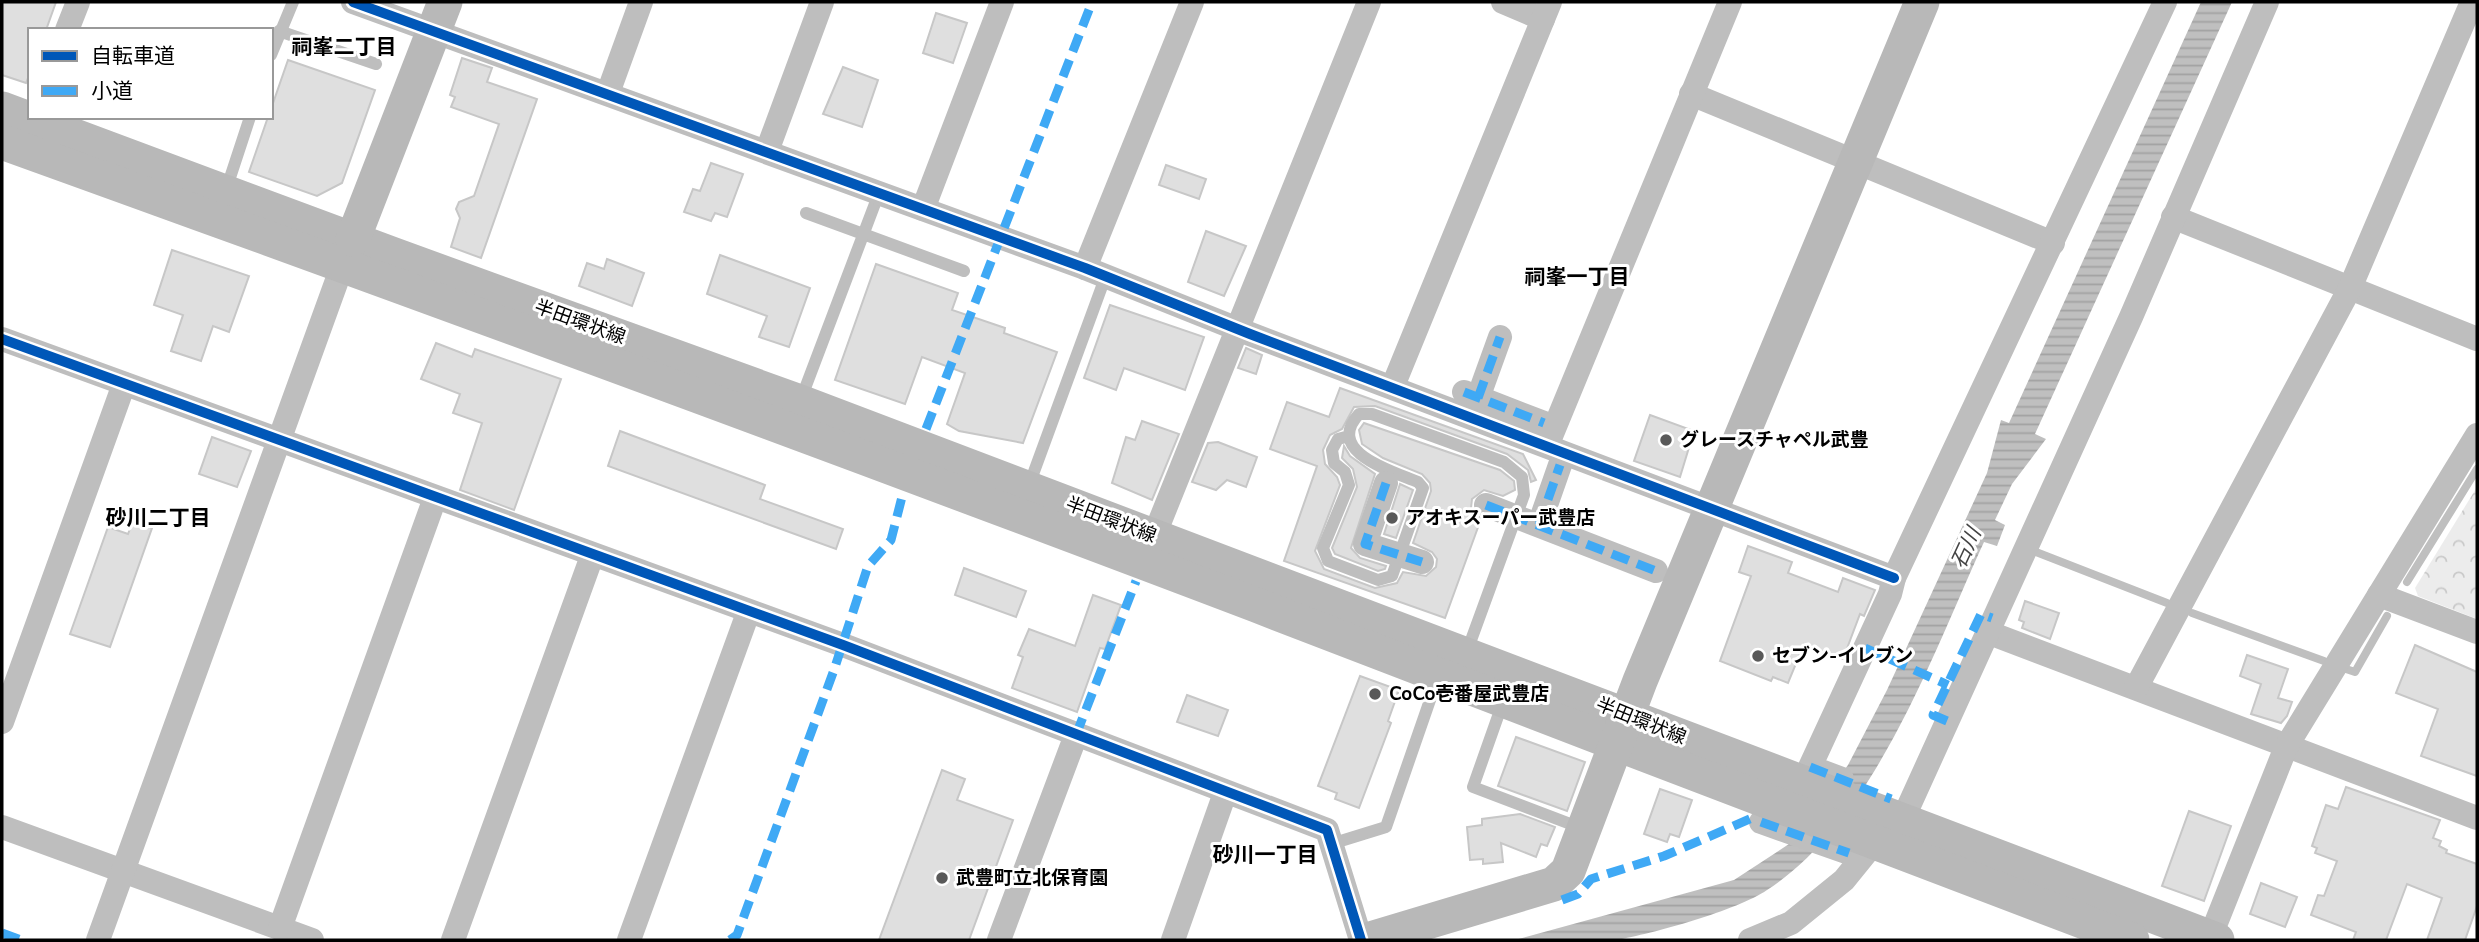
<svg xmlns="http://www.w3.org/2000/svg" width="2479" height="942" font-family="'Nunito Sans','Noto Sans JP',sans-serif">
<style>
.park{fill:url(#park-crowns)}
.water{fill:url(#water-rules)}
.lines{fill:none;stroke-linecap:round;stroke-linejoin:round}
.stream{stroke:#bfbfbf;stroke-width:8}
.building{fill:#dfdfdf;stroke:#c7c7c7;stroke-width:2}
.lane{stroke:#bebebe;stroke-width:12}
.street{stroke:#bebebe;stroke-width:24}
.secondary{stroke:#b8b8b8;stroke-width:35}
.quiet{stroke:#3fa9f5;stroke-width:9;stroke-dasharray:18 9;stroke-linecap:butt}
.cycleway-casing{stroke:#fff;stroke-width:15}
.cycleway{stroke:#0057b8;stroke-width:10}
.poi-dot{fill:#595959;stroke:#fff;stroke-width:2.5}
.labels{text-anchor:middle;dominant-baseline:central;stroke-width:6;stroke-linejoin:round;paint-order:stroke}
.street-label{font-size:19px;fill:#000;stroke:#fff}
.poi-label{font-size:19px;font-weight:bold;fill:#000;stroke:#fff;text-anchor:start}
.neighbourhood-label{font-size:21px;font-weight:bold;fill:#000;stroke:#fff}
.water-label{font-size:21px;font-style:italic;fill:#444;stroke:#fff}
</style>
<defs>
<pattern id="park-crowns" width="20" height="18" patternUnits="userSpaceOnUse" patternTransform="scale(1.75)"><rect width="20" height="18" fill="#ececec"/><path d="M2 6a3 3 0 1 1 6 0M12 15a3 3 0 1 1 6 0" fill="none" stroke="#c9c9c9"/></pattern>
<pattern id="water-rules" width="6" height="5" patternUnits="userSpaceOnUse" patternTransform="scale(1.75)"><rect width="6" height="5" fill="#bfbfbf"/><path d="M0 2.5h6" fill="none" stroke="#a2a2a2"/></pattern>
</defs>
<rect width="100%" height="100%" fill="#fff"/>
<polygon class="park" points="2477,487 2477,619 2418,596 2415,588"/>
<path class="water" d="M2201,2H2232L2035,434L2046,439L2012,484L1995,520L2005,525L1997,546L1984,542C1932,655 1875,820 1767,890C1738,910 1652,934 1616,940C1584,942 1547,940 1515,940L1734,880L1789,844L1848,765L1887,690L1987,473L2001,420L2009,423Z"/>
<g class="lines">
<g class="stream">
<polyline points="2036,552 2167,603"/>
<polyline points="2407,582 2477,469"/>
<polyline points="2192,613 2324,661"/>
<polyline points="2346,669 2355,672 2387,616"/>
</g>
</g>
<g class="building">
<polygon points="2,2 56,2 46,30 30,30 30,73 26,83 2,75"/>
<polygon points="936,13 967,23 953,63 923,53"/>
<polygon points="462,58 492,68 487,82 537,99 481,258 451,247 460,218 456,209 459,202 474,196 499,124 451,107 455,97 450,95"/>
<polygon points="288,60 375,90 342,183 317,196 249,172 268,117 271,117 271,109"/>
<polygon points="843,67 878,80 862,127 823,114"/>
<polygon points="711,163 743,174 727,217 715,213 711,221 684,212 693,189 700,191"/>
<polygon points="1166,165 1206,179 1199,199 1159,185"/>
<polygon points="1206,231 1246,246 1224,296 1188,282"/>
<polygon points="172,250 249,276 229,332 213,326 201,361 171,351 183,315 154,305"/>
<polygon points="720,255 810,288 789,347 759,337 767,316 707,294"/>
<polygon points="607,259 644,273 632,306 579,286 587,263 604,269"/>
<polygon points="876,264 958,293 952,310 1005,328 1004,333 1057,352 1023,443 959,431 947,424 965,373 922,357 905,404 835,380"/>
<polygon points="1110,305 1204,337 1185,390 1124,368 1116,390 1084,378"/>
<polygon points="436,343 472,357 475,349 561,379 514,510 460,490 482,423 453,413 460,394 421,379"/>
<polygon points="1246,348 1262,355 1256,374 1238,368"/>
<polygon points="1340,388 1523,454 1536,480 1531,482 1528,470 1507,454 1375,406 1354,407 1342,429 1330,435 1323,450 1325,464 1337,477 1340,485 1315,551 1324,569 1375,588 1397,583 1403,572 1426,576 1436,567 1437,559 1432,552 1413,543 1431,491 1430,483 1422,474 1383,458 1362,444 1359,430 1364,423 1500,470 1514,481 1515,490 1503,496 1484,490 1472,499 1471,508 1481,519 1445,618 1284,561 1317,466 1270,449 1287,402 1329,417"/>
<polygon points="1650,415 1694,431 1680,477 1634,461"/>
<polygon points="1142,421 1179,434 1152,500 1112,483 1126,437 1135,440"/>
<polygon points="620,431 765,485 760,499 843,529 836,549 608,466"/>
<polygon points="212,437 251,451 237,487 199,474"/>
<polygon points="1218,442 1257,457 1246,487 1227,480 1216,490 1192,482 1208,443"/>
<polygon points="1344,446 1350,456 1375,474 1351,548 1360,558 1386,566 1385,569 1378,571 1335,554 1332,548 1357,487 1353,469 1342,458"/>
<polygon points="1400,484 1413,490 1396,538 1384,534"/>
<polygon points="133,521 152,528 110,647 70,634 108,527 128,534"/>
<polygon points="1748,546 1792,562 1788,573 1838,592 1843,578 1875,590 1864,616 1860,614 1843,659 1804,644 1788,683 1773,677 1771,681 1720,661 1751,576 1739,572"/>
<polygon points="964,568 1026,591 1016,617 955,595"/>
<polygon points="1093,595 1121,605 1105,649 1100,648 1077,712 1012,688 1023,657 1018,655 1029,629 1075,646"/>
<polygon points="2025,601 2059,613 2050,639 2022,628 2024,622 2019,620"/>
<polygon points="2415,645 2477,672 2477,776 2421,756 2438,709 2396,693"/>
<polygon points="2247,655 2288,669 2278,698 2292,702 2287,716 2281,723 2251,714 2261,684 2240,676"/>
<polygon points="1360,676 1399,690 1388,721 1391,723 1359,808 1335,799 1337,793 1318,786"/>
<polygon points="1187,695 1228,710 1218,736 1177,722"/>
<polygon points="1516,737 1585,762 1567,811 1498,786"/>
<polygon points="942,770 965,779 957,800 1013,820 969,940 879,940"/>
<polygon points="2346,787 2440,820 2433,838 2441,841 2439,846 2447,850 2446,853 2477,864 2477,906 2465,940 2427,940 2442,898 2407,884 2386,940 2353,940 2356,932 2311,915 2318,895 2324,896 2337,861 2315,853 2317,848 2312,846 2326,805 2338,809"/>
<polygon points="1660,789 1692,800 1679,837 1670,834 1667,842 1644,834"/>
<polygon points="2189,811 2231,826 2204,901 2162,886"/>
<polygon points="1520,814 1555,827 1547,846 1541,844 1536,857 1501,843 1503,862 1483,864 1483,859 1470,860 1467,827 1482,825 1482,819"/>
<polygon points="2261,883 2297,897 2285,927 2250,914"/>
</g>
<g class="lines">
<g class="lane">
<polyline points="279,31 376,64"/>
<polyline points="271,55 293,2"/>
<polyline points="226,190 250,117"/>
<polyline points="806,213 964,271"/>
<polyline points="801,399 879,193"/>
<path d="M1349,436L1338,439L1332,450L1334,463L1345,472L1349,485L1323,548L1328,561L1378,580L1392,576L1423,488L1418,482C1392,471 1324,452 1359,414H1372L1504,462L1522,477L1524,495L1466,654"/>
<polyline points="1028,488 1105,278"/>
<polyline points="1503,702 1473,787 1581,828"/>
<polyline points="1331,844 1386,827 1438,677"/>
</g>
<g class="street">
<polyline points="353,2 1085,268 1250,334 1894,578"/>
<polyline points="1503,2 1543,19"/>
<polyline points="67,30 78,2"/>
<polyline points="608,93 641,2"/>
<polyline points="1691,94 2053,243"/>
<polyline points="767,151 822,2"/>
<polyline points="923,209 1002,2"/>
<polyline points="2173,217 2477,339"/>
<polyline points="1085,268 1192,2"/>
<polyline points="2,339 843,645 1327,830 1361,940"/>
<polyline points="1393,386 1550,2"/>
<polyline points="1464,392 1544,423"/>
<polyline points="1478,398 1500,337"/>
<polyline points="1547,446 1730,2"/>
<polyline points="1386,483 1365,544 1422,562"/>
<polyline points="1486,505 1656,571"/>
<polyline points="1539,525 1560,465"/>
<polyline points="1154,536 1369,2"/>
<polyline points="2379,595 2477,632"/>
<polyline points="1987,632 2477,818"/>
<polyline points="2136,688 2350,288 2472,2"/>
<polyline points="2,722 124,384"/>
<polyline points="1842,779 1810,767 1890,594 1894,578 2165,2"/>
<polyline points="1902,821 2131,317 2267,2"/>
<polyline points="1761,822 1849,853"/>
<polyline points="2,827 312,940"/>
<polyline points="280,928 435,498"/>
<polyline points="2210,938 2286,747 2477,435"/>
<polyline points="98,940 348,250"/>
<polyline points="453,940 592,556"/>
<polyline points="629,940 748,613"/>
<polyline points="999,940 1076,735"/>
<polyline points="1173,940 1225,793"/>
<polyline points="1750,940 1791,923 1844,880 1874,843"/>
</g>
<g class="secondary">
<polyline points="2,109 394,255 800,402 2217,940"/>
<path d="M2,142C421,293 840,447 1256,605C1548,717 1839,830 2132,940"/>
<polyline points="353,239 445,2"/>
<polyline points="1367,940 1554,884 1568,871 1640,681 1922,2"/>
</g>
<g class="quiet">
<polyline points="1464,392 1544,423"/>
<polyline points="1478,398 1500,337"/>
<polyline points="926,429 1092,2"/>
<polyline points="1386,483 1365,544 1422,562"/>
<polyline points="1486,505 1656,571"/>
<polyline points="1539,525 1560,465"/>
<polyline points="1865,648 1948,685"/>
<polyline points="1947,721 1933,715 1981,614 1992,618"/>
<polyline points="1076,735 1136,581"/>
<polyline points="1810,767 1891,799"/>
<polyline points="1761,822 1849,853"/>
<polyline points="1562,900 1578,894 1591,879 1664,856 1752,818"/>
<polyline points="2,933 21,940"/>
<polyline points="730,940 737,935 834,670 868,566 891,540 903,493"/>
</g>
<g class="cycleway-casing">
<g id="cycleway">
<polyline points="353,2 1085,268 1250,334 1894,578"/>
<polyline points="2,339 843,645 1327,830 1361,940"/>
</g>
</g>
<use href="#cycleway" class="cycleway"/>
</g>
<g class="poi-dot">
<circle cx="1666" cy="440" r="7"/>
<circle cx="1392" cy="518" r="7"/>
<circle cx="1758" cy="656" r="7"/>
<circle cx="1375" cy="694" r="7"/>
<circle cx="942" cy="878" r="7"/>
</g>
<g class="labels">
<g class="street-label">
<text transform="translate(580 322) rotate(20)">半田環状線</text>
<text transform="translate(1111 520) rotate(21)">半田環状線</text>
<text transform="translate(1641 721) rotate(22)">半田環状線</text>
</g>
<g class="poi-label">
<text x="1680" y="440">グレースチャペル武豊</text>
<text x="1406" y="518">アオキスーパー武豊店</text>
<text x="1772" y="656">セブン-イレブン</text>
<text x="1389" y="694">CoCo壱番屋武豊店</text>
<text x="956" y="878">武豊町立北保育園</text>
</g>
<g class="neighbourhood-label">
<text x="344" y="47">祠峯二丁目</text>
<text x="1577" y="277">祠峯一丁目</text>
<text x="158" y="518">砂川二丁目</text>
<text x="1265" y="855">砂川一丁目</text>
</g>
<g class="water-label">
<text transform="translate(1966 548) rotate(-65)">石川</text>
</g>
</g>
<rect width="2479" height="942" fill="none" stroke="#000000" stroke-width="7"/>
<rect x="28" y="28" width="245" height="91" fill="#ffffff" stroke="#999999" stroke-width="2"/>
<rect x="42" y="51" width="35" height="10" fill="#0057b8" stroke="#999999" stroke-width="2"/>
<text x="91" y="63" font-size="21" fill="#000000">自転車道</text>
<rect x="42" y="86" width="35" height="10" fill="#3fa9f5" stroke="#999999" stroke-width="2"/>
<text x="91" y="98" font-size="21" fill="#000000">小道</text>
</svg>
